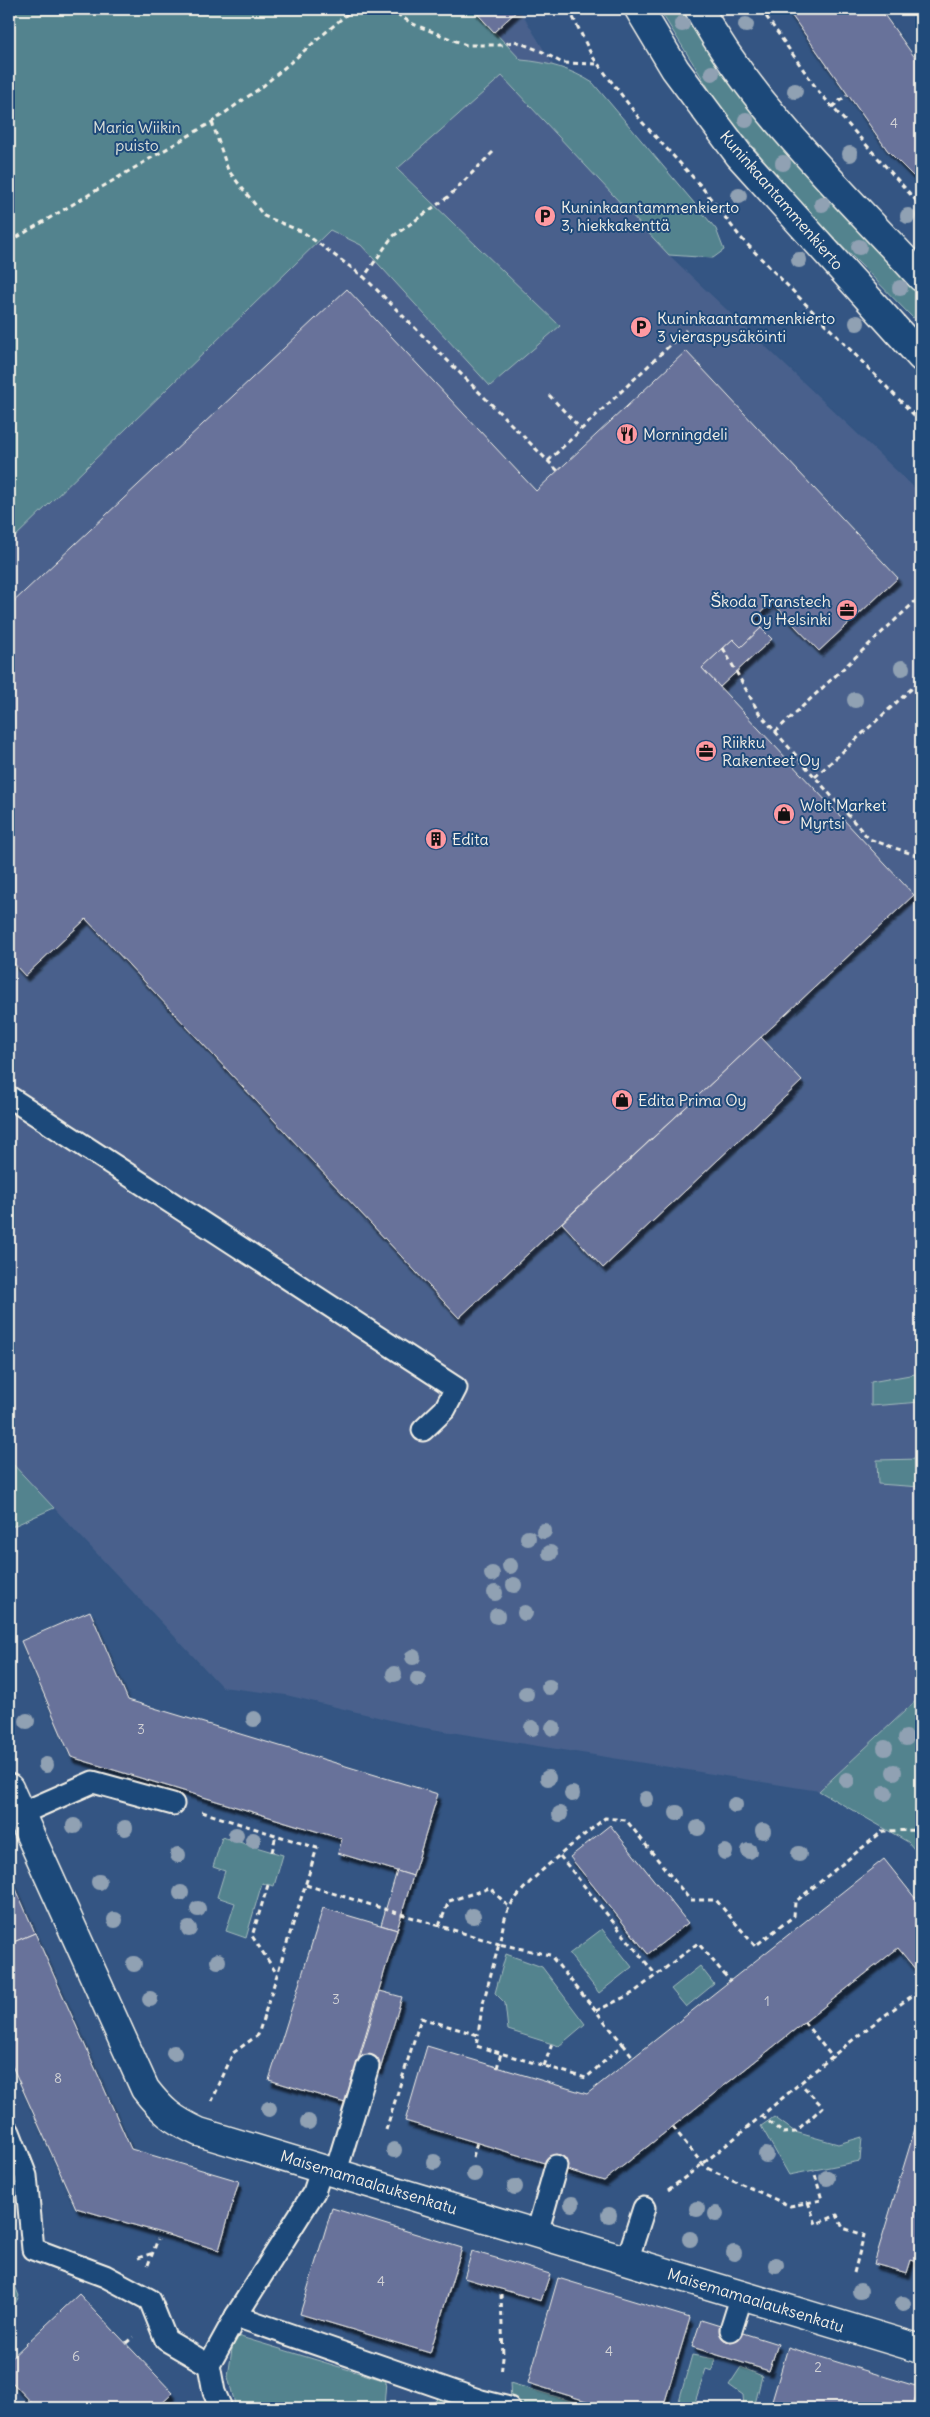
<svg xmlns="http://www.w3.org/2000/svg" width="930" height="2417" font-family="Delius,sans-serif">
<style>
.built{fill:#48618c}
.green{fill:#52838e;stroke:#a3babb}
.building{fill:#68729a;stroke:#f4f1e8;filter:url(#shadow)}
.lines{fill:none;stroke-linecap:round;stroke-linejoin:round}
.lane-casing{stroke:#f4f1e8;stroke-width:25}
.street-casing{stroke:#f4f1e8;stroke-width:31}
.secondary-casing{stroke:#f4f1e8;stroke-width:31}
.path{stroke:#f4f1e8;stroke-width:3;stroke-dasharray:5 4;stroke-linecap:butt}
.lane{stroke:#1f4a7a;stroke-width:21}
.street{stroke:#1f4a7a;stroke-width:28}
.secondary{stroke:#1f4a7a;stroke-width:28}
.tree{fill:#90a1b3}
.labels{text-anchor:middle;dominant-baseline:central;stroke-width:4;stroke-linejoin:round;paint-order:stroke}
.number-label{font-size:14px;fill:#d1d1d4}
.park-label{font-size:16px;fill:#dce0da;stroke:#1f4a7a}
.street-label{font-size:16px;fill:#f4f1e8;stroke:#1f4a7a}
.poi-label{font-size:16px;fill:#f4f1e8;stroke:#1f4a7a;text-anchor:start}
</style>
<defs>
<filter id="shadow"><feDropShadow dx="3" dy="5.5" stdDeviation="1" flood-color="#0009"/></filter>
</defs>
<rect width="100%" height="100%" fill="#345583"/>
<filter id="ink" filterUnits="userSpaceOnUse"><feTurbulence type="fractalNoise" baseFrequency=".02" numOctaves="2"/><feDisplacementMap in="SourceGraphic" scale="10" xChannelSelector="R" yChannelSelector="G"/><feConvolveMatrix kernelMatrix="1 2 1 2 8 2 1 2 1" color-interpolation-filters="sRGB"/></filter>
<g filter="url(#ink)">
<polygon class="built" points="461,9 519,9 669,255 921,494 921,1696 819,1791 419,1727 286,1695 222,1687 9,1460 9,431"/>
<g class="green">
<path d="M9,9H473L521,60C547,62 571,69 593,83L716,229L724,250L713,258L669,255L502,76L397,169L560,326L490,386L361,245L330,230L9,543Z"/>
<polygon points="659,9 685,9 696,29 859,228 921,295 921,311 913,318 799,202 721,108"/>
<polygon points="921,1373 921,1402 871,1406 871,1382"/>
<polygon points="921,1459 921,1487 878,1484 877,1460"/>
<polygon points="9,1460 54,1508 9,1528"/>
<polygon points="921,1696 921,1857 908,1842 819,1791"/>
<polygon points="222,1837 283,1855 274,1886 262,1883 246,1938 226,1931 235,1903 217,1897 225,1871 213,1867"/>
<polygon points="602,1929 632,1967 599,1993 569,1954"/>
<polygon points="506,1954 542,1967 585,2024 559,2046 508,2030 505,2003 495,1993"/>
<polygon points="700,1966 714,1984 686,2007 671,1989"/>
<polygon points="774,2117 795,2132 838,2144 862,2137 860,2161 789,2175 761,2126"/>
<polygon points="9,2271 19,2296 9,2316"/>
<polygon points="234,2335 386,2381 384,2407 236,2408 228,2377"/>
<polygon points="692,2355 715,2359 712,2371 706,2369 693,2408 677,2408"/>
<polygon points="741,2367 762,2376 754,2408 744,2408 743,2395 729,2385"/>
<polygon points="510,2383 578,2403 576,2408 533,2408 511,2402"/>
<polygon points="440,2395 459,2408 430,2408"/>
</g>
<g class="building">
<polygon points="473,9 519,9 494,32"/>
<polygon points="787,9 880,9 921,66 921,184 888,151"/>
<polygon points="347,289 536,491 686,351 898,578 819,651 772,602 753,620 761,628 741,647 733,639 702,668 914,895 459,1318 86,919 25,976 9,958 9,606"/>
<polygon points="761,628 772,639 720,687 702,668 733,639 741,647"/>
<polygon points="761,1037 802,1081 603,1268 562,1223"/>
<polygon points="90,1611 128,1700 438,1794 413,1876 338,1853 342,1839 71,1757 21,1641"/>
<polygon points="610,1825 688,1923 648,1954 570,1857"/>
<polygon points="884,1859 915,1898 921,1893 921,1976 898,1948 604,2181 405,2121 427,2046 587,2094"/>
<polygon points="397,1871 413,1876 397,1930 381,1925"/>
<polygon points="9,1873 35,1933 9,1944"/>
<polygon points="323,1908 397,1930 345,2103 269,2080"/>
<polygon points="35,1933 131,2149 239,2181 219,2250 76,2208 9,2059 9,1944"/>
<polygon points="380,1991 402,1997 380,2070 358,2063"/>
<polygon points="921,2109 921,2263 911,2260 907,2273 874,2264"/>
<polygon points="332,2208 462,2248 430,2353 300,2314"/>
<polygon points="472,2251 550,2274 541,2301 464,2278"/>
<polygon points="558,2278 690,2318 663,2408 609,2408 528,2383"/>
<polygon points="79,2294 173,2393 157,2408 37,2408 9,2379 9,2360"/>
<polygon points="701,2320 778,2344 769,2371 692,2347"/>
<polygon points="788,2347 919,2387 912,2408 770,2408"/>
</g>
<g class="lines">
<g class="lane-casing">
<g id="lane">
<polyline points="9,1097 456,1388 445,1409 423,1430"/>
<polyline points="20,1814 93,1782 173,1804"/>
<polyline points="9,2132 26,2176 33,2249 105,2276 150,2300 166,2340 209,2365"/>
<polyline points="336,2171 368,2066"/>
<polyline points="537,2233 556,2166"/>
<polyline points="627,2261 644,2208"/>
<polyline points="236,2316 481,2401 509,2408"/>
<polyline points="731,2330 742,2295"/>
<polyline points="221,2408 214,2392 209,2365 236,2316 314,2192 322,2168"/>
</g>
</g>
<g class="street-casing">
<path id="street" d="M9,1788L145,2089C162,2111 173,2120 199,2132L921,2349"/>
</g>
<g class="secondary-casing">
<g id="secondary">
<polyline points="639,9 675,69 739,155 921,357"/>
<path d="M699,9C754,109 844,193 921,277"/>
</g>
</g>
<g class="path">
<polyline points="389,9 413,24 466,45 502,45 515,41 543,52 562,63 597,64"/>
<polyline points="569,9 592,56 642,122 701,186 741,238 921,422"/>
<polyline points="761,9 819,92 921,206"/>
<polyline points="910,9 921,26"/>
<polyline points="832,107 847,95"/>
<polyline points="212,122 228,170 264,216 303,232 364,277"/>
<polyline points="493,152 448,197 392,237 364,277 558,471"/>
<polyline points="9,242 212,122 263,86 353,9"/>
<polyline points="549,395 581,429"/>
<polyline points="548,461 686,330"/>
<polyline points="723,648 759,713 869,839 921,857"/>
<polyline points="775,732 921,596"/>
<polyline points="815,777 921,680"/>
<polyline points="202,1812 317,1848 258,2035 233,2053 212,2101"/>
<polyline points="272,1852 276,1835"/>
<polyline points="560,1856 656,1975"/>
<polyline points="268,1885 252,1936 277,1974"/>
<path d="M306,1885L499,1944C502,1933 504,1916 510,1906C532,1874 575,1843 605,1818L626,1820L690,1900H716L755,1946L794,1916L795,1902L883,1831L921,1830"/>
<polyline points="439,1926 449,1901 490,1888 509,1907"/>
<polyline points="596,2011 633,1993 698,1943 730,1981"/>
<polyline points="804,2022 833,2058"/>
<polyline points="623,2044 633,2057"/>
<polyline points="544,2066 552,2044"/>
<polyline points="497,2068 501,2053"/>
<polyline points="762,2116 783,2133 795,2132 823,2107 801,2084"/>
<polyline points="673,2127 703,2165 709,2169 790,2206 822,2200 814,2171"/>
<polyline points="386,2130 421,2018 478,2035 476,2046 586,2078 623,2044 550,1955 499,1944 482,2007 478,2035"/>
<polyline points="473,2157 477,2142"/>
<path d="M668,2190C755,2127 832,2049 921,1990"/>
<polyline points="808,2202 816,2224 837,2215 843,2228 864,2235 854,2273"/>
<polyline points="138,2258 153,2253"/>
<polyline points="148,2265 158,2239"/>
<polyline points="501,2294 503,2358 501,2374"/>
<polyline points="126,2343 133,2337"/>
<polyline points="592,2408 593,2403"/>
</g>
<use href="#lane" class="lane"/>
<use href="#street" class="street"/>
<use href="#secondary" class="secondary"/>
</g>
<g class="tree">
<circle cx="682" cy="24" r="8"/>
<circle cx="746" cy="25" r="8"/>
<circle cx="712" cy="73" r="8"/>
<circle cx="795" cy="91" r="8"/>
<circle cx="746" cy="120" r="8"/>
<circle cx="850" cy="154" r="8"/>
<circle cx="783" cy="163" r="8"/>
<circle cx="739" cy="196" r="8"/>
<circle cx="822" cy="204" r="8"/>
<circle cx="908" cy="216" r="8"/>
<circle cx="859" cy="247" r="8"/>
<circle cx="799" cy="260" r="8"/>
<circle cx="900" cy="288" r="8"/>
<circle cx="857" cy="323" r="8"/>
<circle cx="902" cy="668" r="8"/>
<circle cx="855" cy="700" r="8"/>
<circle cx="544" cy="1531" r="8"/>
<circle cx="528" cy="1538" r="8"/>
<circle cx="550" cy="1553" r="8"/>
<circle cx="510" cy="1566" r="8"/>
<circle cx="492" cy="1574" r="8"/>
<circle cx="514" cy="1585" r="8"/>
<circle cx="495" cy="1593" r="8"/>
<circle cx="525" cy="1613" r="8"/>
<circle cx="497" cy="1616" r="8"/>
<circle cx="413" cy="1657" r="8"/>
<circle cx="394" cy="1674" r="8"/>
<circle cx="418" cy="1679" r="8"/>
<circle cx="549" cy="1687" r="8"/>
<circle cx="526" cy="1694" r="8"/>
<circle cx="254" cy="1719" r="8"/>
<circle cx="27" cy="1721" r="8"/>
<circle cx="532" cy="1728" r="8"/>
<circle cx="553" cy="1728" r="8"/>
<circle cx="906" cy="1738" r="8"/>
<circle cx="885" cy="1748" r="8"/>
<circle cx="46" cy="1765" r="8"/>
<circle cx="894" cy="1772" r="8"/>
<circle cx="548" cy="1778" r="8"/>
<circle cx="847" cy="1780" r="8"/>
<circle cx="885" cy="1793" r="8"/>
<circle cx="572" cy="1794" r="8"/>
<circle cx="646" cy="1799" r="8"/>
<circle cx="735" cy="1805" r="8"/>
<circle cx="677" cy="1813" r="8"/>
<circle cx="560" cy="1814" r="8"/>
<circle cx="74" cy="1826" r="8"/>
<circle cx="125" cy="1828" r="8"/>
<circle cx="698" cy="1828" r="8"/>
<circle cx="763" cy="1831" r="8"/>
<circle cx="236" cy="1835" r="8"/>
<circle cx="253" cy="1840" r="8"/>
<circle cx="749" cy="1851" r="8"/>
<circle cx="725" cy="1852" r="8"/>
<circle cx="799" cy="1854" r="8"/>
<circle cx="178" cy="1855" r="8"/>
<circle cx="99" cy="1882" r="8"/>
<circle cx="181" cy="1893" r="8"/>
<circle cx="198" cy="1909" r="8"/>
<circle cx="473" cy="1916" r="8"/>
<circle cx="115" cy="1920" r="8"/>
<circle cx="189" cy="1929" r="8"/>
<circle cx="218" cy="1961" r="8"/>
<circle cx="134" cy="1964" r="8"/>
<circle cx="150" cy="1999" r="8"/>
<circle cx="174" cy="2053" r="8"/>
<circle cx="269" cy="2109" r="8"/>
<circle cx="308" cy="2122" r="8"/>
<circle cx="394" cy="2150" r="8"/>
<circle cx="766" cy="2155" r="8"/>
<circle cx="434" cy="2162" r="8"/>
<circle cx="474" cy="2174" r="8"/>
<circle cx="827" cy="2178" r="8"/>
<circle cx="515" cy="2187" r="8"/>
<circle cx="572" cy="2204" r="8"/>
<circle cx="697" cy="2209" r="8"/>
<circle cx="716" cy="2214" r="8"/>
<circle cx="609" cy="2215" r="8"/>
<circle cx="690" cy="2239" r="8"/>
<circle cx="734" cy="2253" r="8"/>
<circle cx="776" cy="2265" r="8"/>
<circle cx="860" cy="2291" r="8"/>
<circle cx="903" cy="2304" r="8"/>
</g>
</g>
<defs>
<g id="parking-disc" transform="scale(1.125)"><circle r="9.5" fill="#ff9aa2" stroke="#1f4a7a"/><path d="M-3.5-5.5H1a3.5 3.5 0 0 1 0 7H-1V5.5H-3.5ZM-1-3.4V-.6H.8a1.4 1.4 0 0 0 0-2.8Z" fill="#111"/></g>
<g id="restaurant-disc" transform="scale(1.125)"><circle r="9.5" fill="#ff9aa2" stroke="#1f4a7a"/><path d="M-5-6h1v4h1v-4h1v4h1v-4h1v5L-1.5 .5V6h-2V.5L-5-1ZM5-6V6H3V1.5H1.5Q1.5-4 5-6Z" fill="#111"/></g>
<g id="office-disc" transform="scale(1.125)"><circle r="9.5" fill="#ff9aa2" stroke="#1f4a7a"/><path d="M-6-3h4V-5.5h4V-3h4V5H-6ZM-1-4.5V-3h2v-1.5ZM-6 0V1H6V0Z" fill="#111"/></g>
<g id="shop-disc" transform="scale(1.125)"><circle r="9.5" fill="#ff9aa2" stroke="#1f4a7a"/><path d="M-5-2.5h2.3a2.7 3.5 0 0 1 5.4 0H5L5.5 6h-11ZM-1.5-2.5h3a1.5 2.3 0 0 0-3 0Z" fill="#111"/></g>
<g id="building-disc" transform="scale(1.125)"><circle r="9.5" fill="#ff9aa2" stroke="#1f4a7a"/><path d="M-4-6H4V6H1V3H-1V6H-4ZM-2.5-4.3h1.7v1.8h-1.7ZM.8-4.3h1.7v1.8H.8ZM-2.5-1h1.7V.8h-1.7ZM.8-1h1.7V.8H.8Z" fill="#111"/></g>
</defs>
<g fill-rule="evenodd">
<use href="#parking-disc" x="545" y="216"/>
<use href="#parking-disc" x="641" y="327"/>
<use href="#restaurant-disc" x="627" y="434"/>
<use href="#office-disc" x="847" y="610"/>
<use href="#office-disc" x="706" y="751"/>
<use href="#shop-disc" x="784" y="814"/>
<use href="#building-disc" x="436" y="839"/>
<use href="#shop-disc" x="622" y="1100"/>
</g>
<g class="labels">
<g class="number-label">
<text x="894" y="123">4</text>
<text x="141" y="1729">3</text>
<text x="336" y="1999">3</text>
<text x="767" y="2001">1</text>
<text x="58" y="2078">8</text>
<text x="381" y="2281">4</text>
<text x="609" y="2351">4</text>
<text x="76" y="2356">6</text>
<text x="818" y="2367">2</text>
</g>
<g class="park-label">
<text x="137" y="127">Maria Wiikin<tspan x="137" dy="18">puisto</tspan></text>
</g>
<g class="street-label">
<text transform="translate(782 200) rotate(49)">Kuninkaantammenkierto</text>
<text transform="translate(369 2182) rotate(17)">Maisemamaalauksenkatu</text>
<text transform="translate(756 2300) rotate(17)">Maisemamaalauksenkatu</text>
</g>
<g class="poi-label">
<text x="561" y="207">Kuninkaantammenkierto<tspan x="561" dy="18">3, hiekkakenttä</tspan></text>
<text x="657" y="318">Kuninkaantammenkierto<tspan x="657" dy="18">3 vieraspysäköinti</tspan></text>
<text x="643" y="434">Morningdeli</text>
<text x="831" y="601" text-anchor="end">Škoda Transtech<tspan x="831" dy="18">Oy Helsinki</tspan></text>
<text x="722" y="742">Riikku<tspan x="722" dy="18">Rakenteet Oy</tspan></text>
<text x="800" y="805">Wolt Market<tspan x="800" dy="18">Myrtsi</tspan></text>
<text x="452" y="839">Edita</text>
<text x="638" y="1100">Edita Prima Oy</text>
</g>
</g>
<rect width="930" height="2417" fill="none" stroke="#1f4a7a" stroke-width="30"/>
<rect x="15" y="15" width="900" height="2387" fill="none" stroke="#f4f1e8" stroke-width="2" filter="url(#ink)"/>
</svg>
